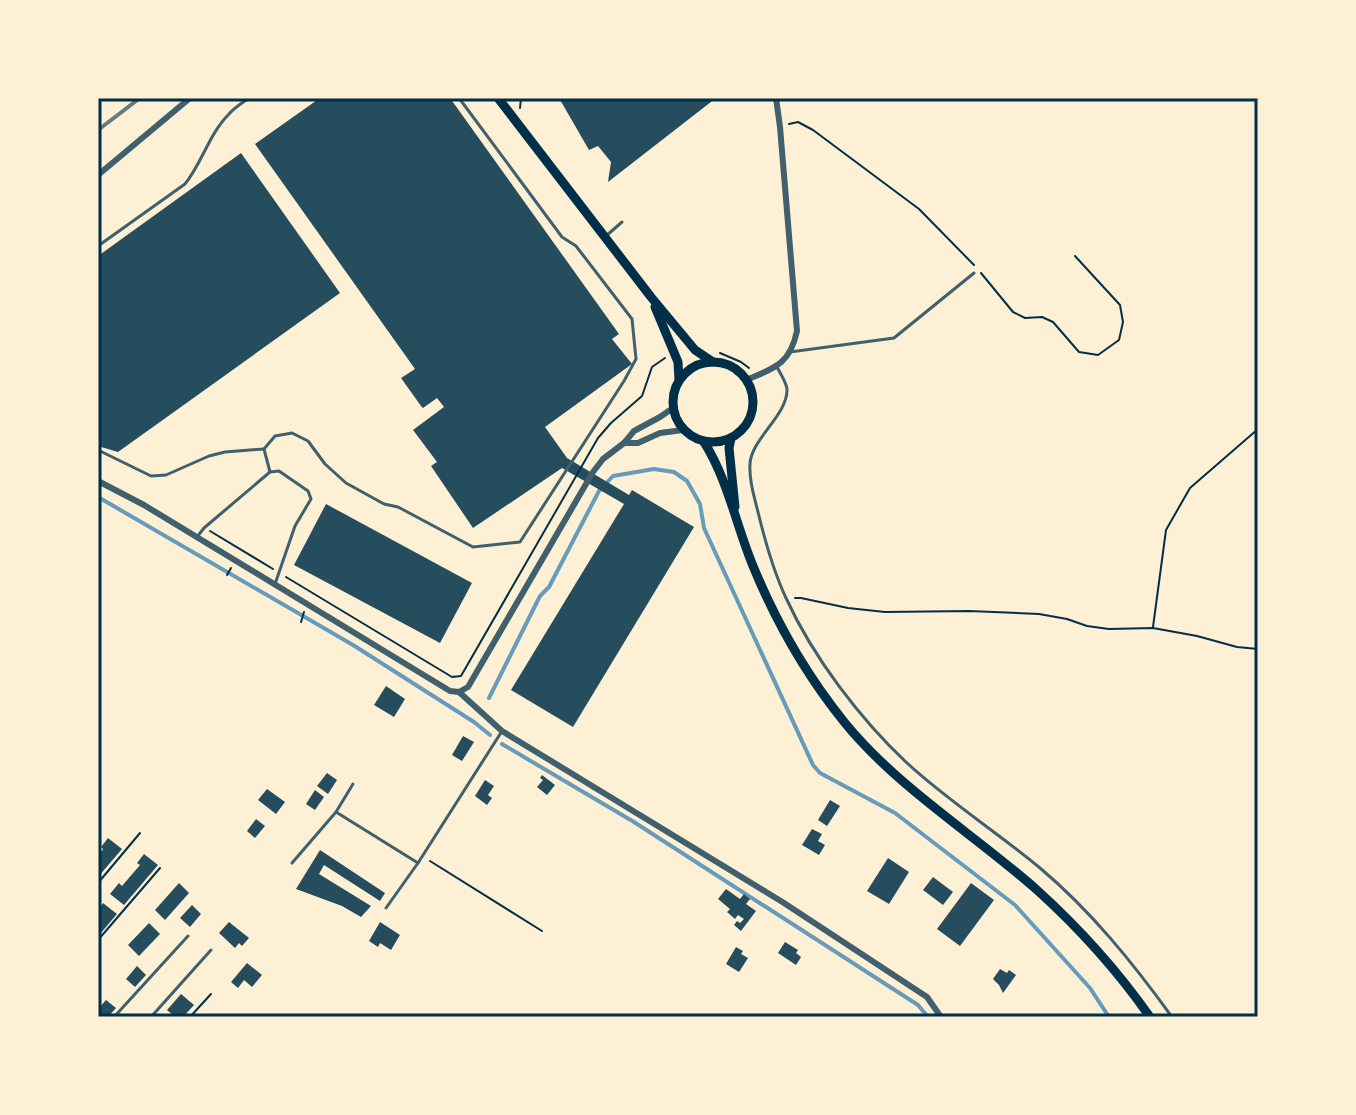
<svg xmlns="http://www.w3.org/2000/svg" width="1356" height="1115" font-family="Poppins,sans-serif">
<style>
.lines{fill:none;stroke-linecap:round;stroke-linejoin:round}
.stream{stroke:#669bbc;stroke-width:4}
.building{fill:#264d5e}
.path{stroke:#003049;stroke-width:2}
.service{stroke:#3f606c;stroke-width:3}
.minor{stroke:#3f606c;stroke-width:6}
.primary{stroke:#003049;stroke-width:9}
.rail{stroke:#657d81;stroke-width:4}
.neatline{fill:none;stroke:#003049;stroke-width:3}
</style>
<rect width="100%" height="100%" fill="#fdf0d5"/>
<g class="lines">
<g class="stream">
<polyline points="98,497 353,645 474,722 490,735"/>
<polyline points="489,698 540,596 549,587 599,491 613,476 654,469 674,472 687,481 700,504 704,528 813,765 820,773 895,813 1015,905 1090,988 1109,1017"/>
<polyline points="502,744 634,822 918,1005 928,1017"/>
</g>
</g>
<g class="building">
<polygon points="320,98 450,98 619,334 612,339 632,364 545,427 567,458 629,495 632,490 694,527 573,727 511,690 624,504 562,468 473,528 431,466 437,462 413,430 444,407 437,398 423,408 421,406 401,378 415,369 255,144"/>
<polygon points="559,98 716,98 608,182 611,162 598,146 589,150"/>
<polygon points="241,153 340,293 118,452 101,447 98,442 98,256"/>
<polygon points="326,504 472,583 440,643 294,565"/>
<polygon points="386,686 405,699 394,717 374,705"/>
<polygon points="463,736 474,742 462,761 452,755"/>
<polygon points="327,773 337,780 328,794 317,786"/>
<polygon points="542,775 555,785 547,795 537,787 543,780 540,778"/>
<polygon points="485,780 494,786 488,795 492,798 487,805 475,796"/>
<polygon points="267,789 285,802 276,814 258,800"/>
<polygon points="315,790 324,797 315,810 306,804"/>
<polygon points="830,800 840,806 827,826 818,820"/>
<polygon points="256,819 265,826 255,838 247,831"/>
<polygon points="812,829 822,834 818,841 825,845 819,855 802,845"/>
<polygon points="108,838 122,849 98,877 98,856 103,849 101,847"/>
<polygon points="320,850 385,893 380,901 324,865 319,874 371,906 361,917 342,906 296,889"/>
<polygon points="144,854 158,865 124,905 110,894 119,883 122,886 140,865 137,863"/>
<polygon points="888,858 909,872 889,904 867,891"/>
<polygon points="933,877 953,892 943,905 923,890"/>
<polygon points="179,883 189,893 165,920 155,910"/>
<polygon points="971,883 994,900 960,946 937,929"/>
<polygon points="726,889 740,899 744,894 750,899 746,904 756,911 741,931 734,925 737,921 740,923 744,919 738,915 735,919 727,912 730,909 718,899"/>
<polygon points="103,903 117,914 100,934 98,932 98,910"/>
<polygon points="192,905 201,914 190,927 180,918"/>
<polygon points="229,922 249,938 242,946 239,943 235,948 219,933"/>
<polygon points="380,922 400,935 391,950 380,943 378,947 369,941"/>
<polygon points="149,923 160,934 139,956 128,945"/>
<polygon points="785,942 798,950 796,953 801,957 796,965 778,953"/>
<polygon points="736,947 743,951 741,954 748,958 739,972 726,964"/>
<polygon points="247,963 262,975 252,987 244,980 238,988 231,982"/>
<polygon points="137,966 146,975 135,987 126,979"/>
<polygon points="1000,969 1007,973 1009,970 1016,975 1003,993 999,985 993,979"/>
<polygon points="181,994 194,1005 183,1017 175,1017 167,1010"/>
<polygon points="106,1000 116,1008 108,1017 101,1017 98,1014 98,1009"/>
</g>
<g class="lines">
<g class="path">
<polyline points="520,108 521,98"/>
<polyline points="789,124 798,122 813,130 919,209 974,265"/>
<polyline points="981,273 1013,312 1025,318 1042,317 1053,322 1079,352 1098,355 1119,340 1123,322 1120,305 1075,256"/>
<polyline points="720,353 741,362 749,368"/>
<polyline points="210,531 273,569"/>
<polyline points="227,575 231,568"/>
<polyline points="286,577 452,677 461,676 598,438 611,423 642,396 652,367 665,358"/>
<polyline points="795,598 801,598 848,608 885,612 969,611 1039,614 1067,619 1087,626 1109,629 1153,628 1197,636 1237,647 1258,649"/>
<polyline points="301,622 304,612"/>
<polyline points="1153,627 1166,530 1190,488 1258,429"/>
<polyline points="430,861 542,931"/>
<polyline points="98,883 140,833"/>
<polyline points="98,940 160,868"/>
<polyline points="190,1017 211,994"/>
</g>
<g class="service">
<polyline points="606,236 622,222"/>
<path d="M98,246L185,184C202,163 209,134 229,114C234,108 242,103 249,98"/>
<polyline points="790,352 894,338 974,273"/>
<path d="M777,367C780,373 786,382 787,389C788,415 751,439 750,464C749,480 754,496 758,512C765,541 773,570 786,598C813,657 860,719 907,763C948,801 997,832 1040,868C1091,911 1133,963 1172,1017"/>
<polyline points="98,450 151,476 166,475 209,456 225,452 264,449"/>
<polyline points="270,472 264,449 275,436 292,433 308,441 325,464 346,483 384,504 398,507 473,547 520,542 624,381 636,359 632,319 576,246 562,237 459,98"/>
<polyline points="197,537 204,528 270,472 279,471 308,491 311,499 295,526 275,584"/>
<polyline points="336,812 353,784"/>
<polyline points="292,863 336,812 418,863"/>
<polyline points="386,908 418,863 502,731"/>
<polyline points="114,1017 188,936"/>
<polyline points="151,1017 211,950"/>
</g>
<g class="minor">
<polyline points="98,175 190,98"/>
<path d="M746,380C775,368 790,364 797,331L780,127L776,98"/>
<polyline points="624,443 638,443 660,433 683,430"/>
<polyline points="98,481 144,505 450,691 459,692 502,731 784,903 927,997 941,1017"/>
<polyline points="459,692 468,687 593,472 603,459 624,443 634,431 660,417 673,408"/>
</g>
<g class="primary">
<polyline points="498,98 651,297 695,350 713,362"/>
<polyline points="655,307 678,362 679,380"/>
<circle cx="713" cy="402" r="40"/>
<polyline points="731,438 729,448 735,507"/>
<path d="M704,442C728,480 736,525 753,566C776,622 807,676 845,723C897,787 975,835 1037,890C1079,928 1117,970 1150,1017"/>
</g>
<polyline class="rail" points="98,130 140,98"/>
</g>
<rect width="1356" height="1115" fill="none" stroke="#fdf0d5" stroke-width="200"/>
<rect x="100" y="100" width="1156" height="915" class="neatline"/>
</svg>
